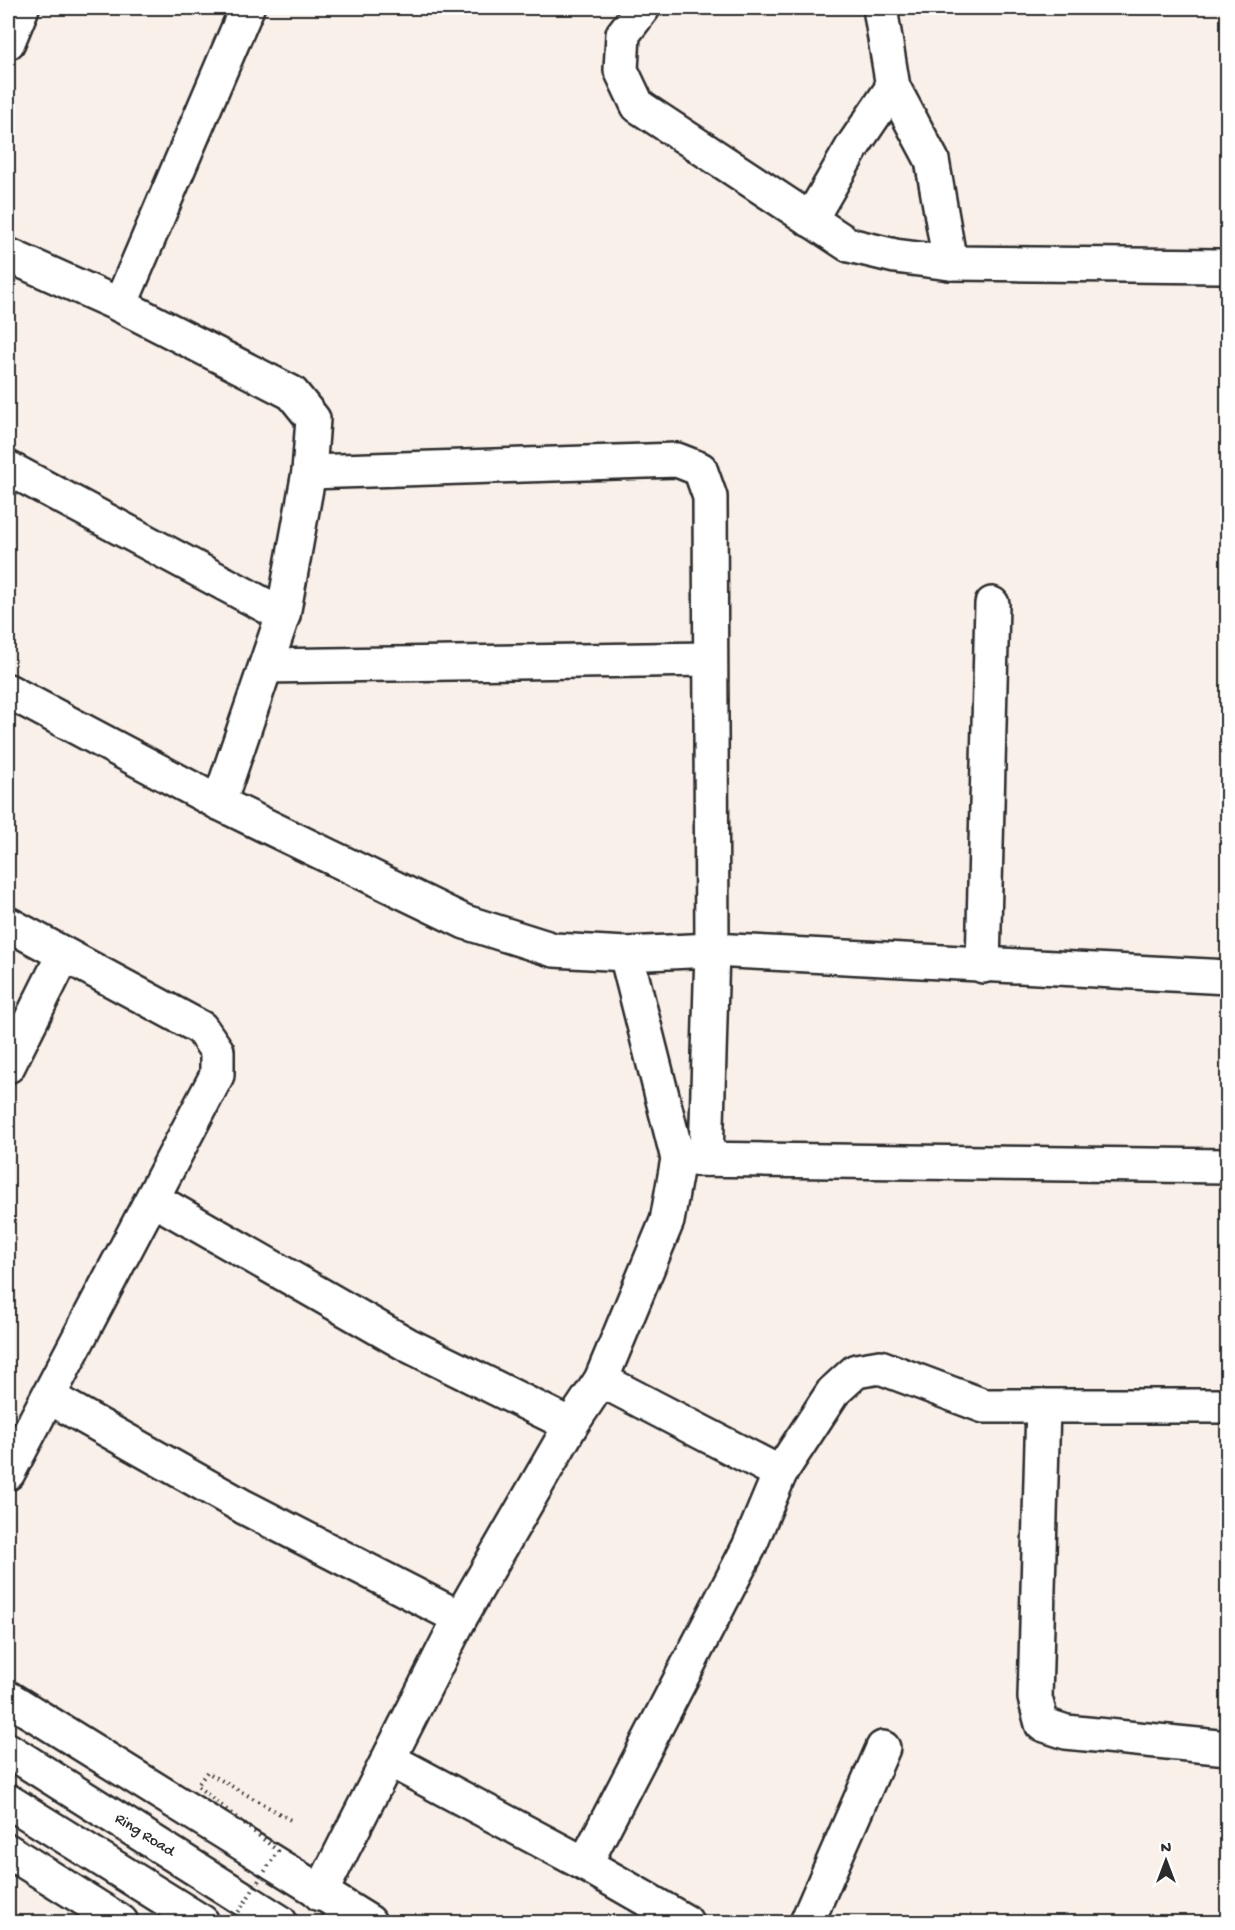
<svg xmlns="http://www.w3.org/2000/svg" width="1235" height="1930" font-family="'Gochi Hand',sans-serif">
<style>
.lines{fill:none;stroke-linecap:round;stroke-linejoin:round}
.minor-casing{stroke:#2b2b2b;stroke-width:38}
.highway-casing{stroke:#2b2b2b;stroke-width:38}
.minor{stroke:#fff;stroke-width:33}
.highway{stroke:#fff;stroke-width:33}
.path-bridge{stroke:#2b2b2b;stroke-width:4;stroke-dasharray:1.5 4.5;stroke-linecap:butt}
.labels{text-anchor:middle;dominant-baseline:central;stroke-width:5;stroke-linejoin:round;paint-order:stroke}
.street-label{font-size:16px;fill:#2b2b2b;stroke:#fff}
</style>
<rect width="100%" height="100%" fill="#f8f0e9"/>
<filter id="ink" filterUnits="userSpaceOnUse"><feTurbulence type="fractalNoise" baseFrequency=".0167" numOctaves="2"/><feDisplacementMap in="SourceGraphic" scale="12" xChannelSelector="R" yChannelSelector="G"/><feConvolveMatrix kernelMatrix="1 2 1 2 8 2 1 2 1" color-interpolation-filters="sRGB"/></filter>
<g filter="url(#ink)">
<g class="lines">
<g class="minor-casing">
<g id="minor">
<polyline points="643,8 623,34 621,70 638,106 849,245 895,256 950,263 1220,266"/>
<polyline points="880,8 893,87 932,160 950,263"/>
<polyline points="8,42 22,8"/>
<polyline points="810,220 853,146 893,87"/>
<polyline points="8,255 120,305 292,393 313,419 309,472 283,615 219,803"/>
<polyline points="120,305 247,8"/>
<polyline points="8,468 283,615"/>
<polyline points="309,472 677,460 700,469 710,497 712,950 706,1159"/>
<polyline points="266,666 709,659"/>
<polyline points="8,691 219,803 465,922 554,950 626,954 712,950 1228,977"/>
<polyline points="8,924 201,1028 217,1051 217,1075 8,1473"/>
<polyline points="983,966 992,604"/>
<polyline points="8,1066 63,956"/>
<polyline points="686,1159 1228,1166"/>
<polyline points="153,1199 408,1345 571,1425"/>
<polyline points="601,1380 780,1473"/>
<polyline points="49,1397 244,1507 460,1618"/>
<polyline points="1043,1406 1035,1698 1042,1724 1066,1732 1228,1748"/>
<polyline points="8,1698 369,1922"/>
<polyline points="390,1760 585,1864 686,1922"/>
<polyline points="8,1851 121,1922"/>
<polyline points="585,1864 749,1547 780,1473 833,1392 856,1371 880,1367 984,1406 1228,1406"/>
<polyline points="320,1894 460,1618 571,1425 601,1380 667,1221 678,1159 626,954"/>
<polyline points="807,1922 883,1748"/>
</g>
</g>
<g class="highway-casing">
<g id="highway">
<polyline points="8,1750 280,1922"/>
<polyline points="8,1801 202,1922"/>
</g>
</g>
<use href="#minor" class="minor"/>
<use href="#highway" class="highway"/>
<polyline class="path-bridge" points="232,1922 278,1851 197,1786 207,1772 294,1822"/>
</g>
</g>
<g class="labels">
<g class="street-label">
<text transform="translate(144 1836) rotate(32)">Ring Road</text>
</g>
</g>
<rect width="1235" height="1930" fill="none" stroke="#fff" stroke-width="30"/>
<rect x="15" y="15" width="1205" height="1900" fill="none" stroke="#2b2b2b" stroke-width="2" filter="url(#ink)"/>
<g transform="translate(1166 1861)" stroke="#ffffff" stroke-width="4.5" paint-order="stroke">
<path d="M0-4.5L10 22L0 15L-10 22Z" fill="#2b2b2b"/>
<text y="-9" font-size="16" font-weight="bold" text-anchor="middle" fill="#2b2b2b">N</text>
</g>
</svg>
